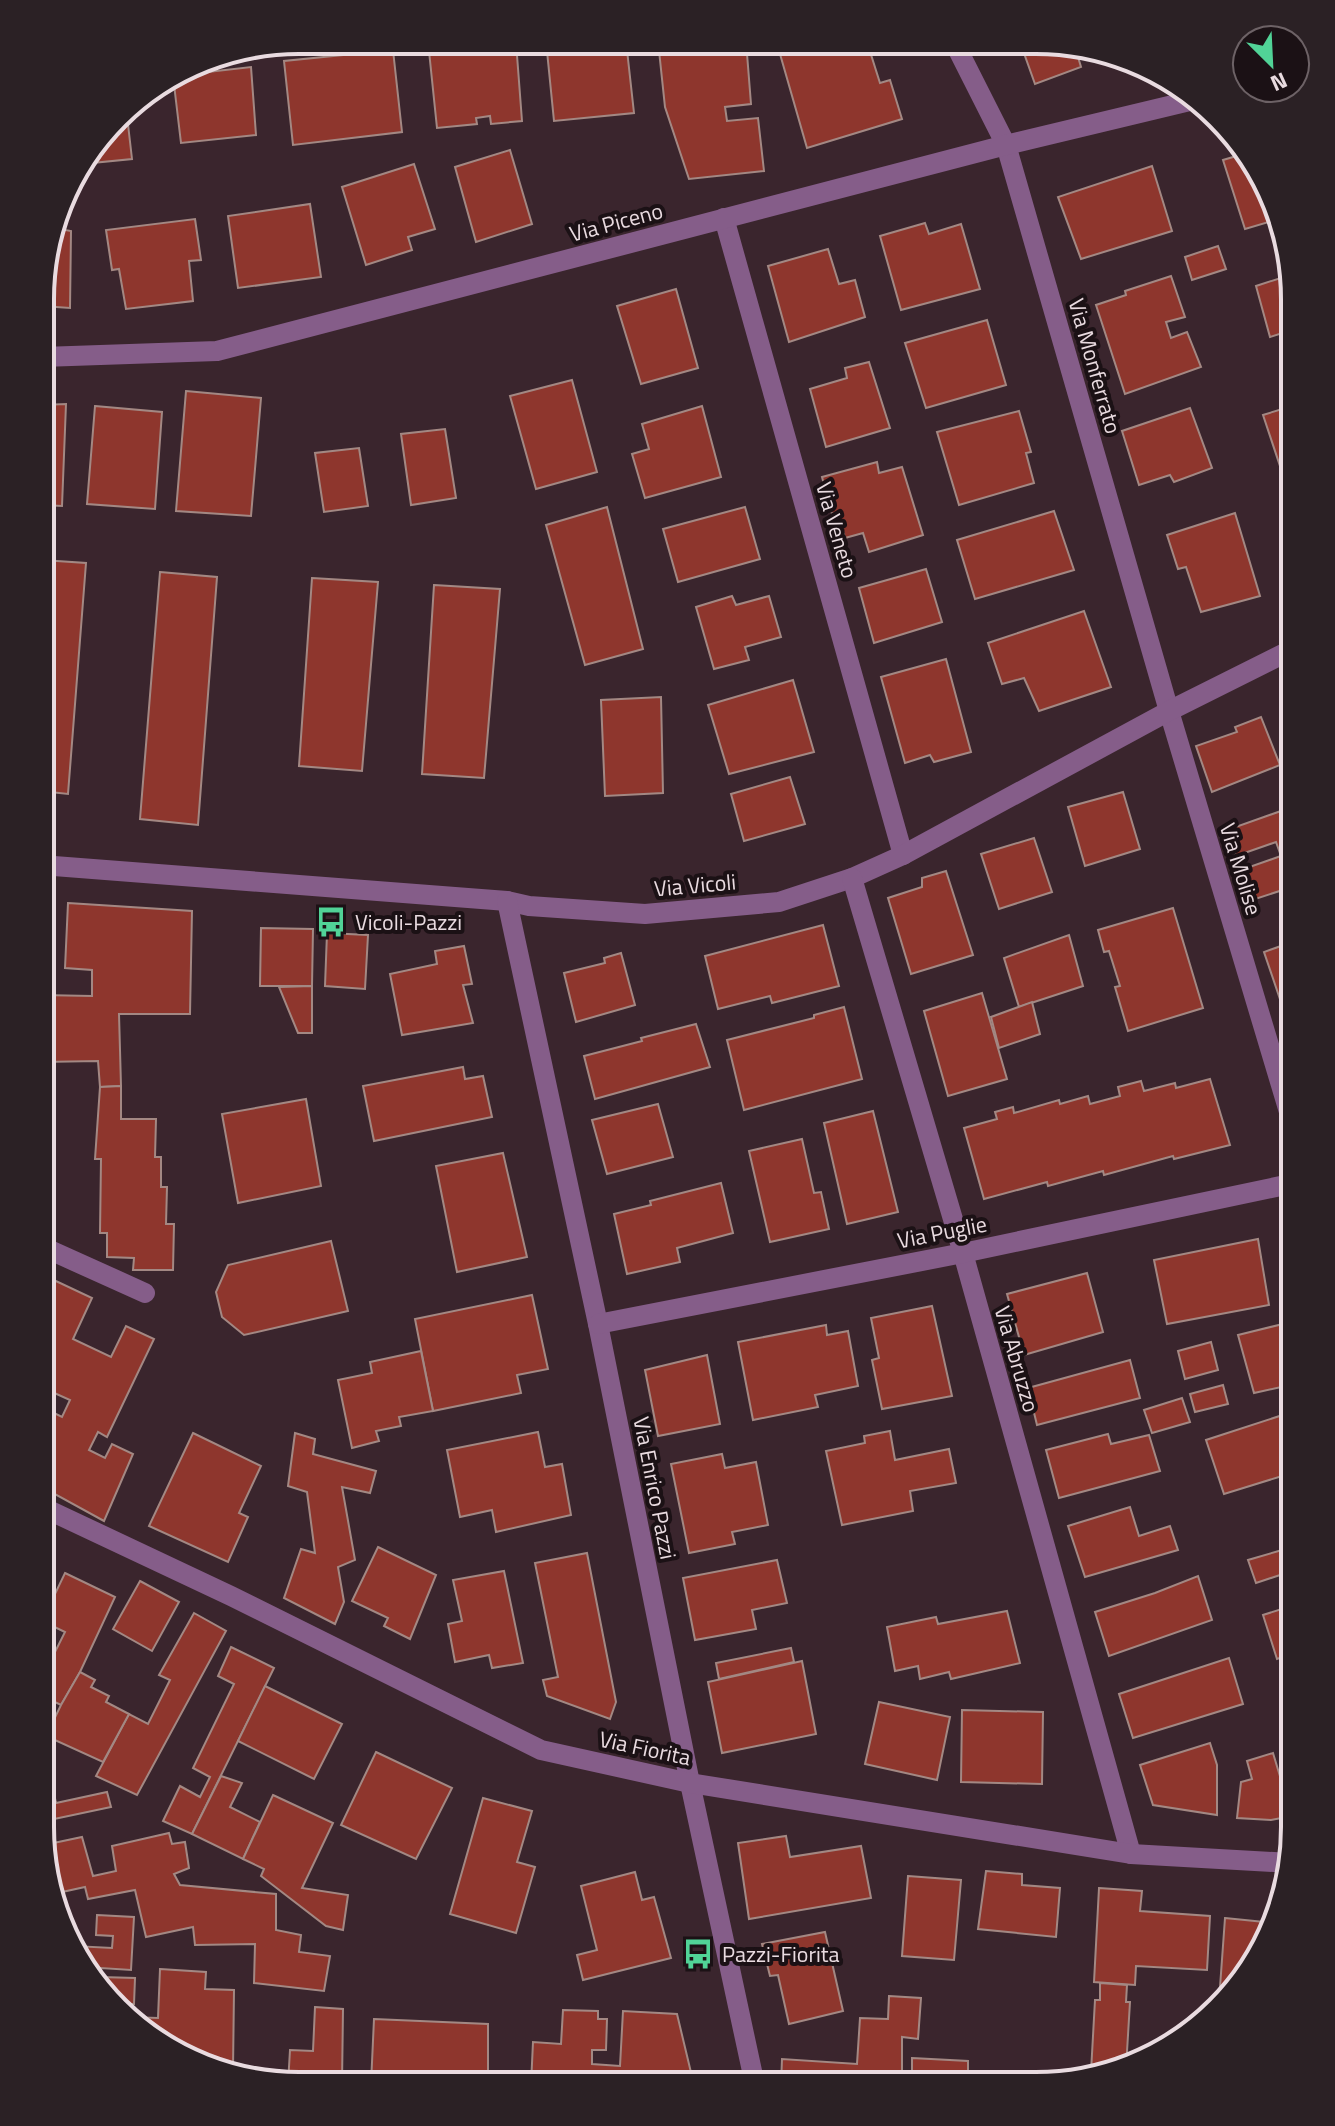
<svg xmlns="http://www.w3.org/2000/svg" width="1335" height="2126" font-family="'Titillium Web',sans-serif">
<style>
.building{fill:#8e362d;stroke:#a38883;stroke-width:2}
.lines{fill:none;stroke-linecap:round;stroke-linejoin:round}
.minor{stroke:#855d89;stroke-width:20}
.labels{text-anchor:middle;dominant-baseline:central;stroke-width:8;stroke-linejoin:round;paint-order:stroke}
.street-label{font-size:22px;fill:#e9dbe0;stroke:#1b1115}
.poi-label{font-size:22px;fill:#e9dbe0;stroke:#1b1115;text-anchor:start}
.rim{fill:none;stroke:#e9dbe0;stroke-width:4}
</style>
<rect width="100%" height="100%" fill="#3a252d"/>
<g class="building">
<polygon points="546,41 626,41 634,113 554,121"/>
<polygon points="658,41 746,41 751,104 725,107 727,121 758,118 764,171 689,179 665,107"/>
<polygon points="516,42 522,121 491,124 490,116 476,118 477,124 437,128 429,51"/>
<polygon points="821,42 867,42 880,83 890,80 902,119 807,148 780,54"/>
<polygon points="1020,42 1070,42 1094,52 1078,57 1081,67 1035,84"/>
<polygon points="393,50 402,132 293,145 284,61"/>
<polygon points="251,67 256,135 181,143 173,76"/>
<polygon points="126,107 132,159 82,164"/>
<polygon points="510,150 532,224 476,242 455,167"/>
<polygon points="1240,155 1275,201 1279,219 1245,229 1223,160"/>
<polygon points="414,164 435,229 408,237 412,250 366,265 342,187"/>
<polygon points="1152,166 1172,231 1081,259 1058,197"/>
<polygon points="310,204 321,277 238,288 228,216"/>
<polygon points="56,219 66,219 65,230 71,231 70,308 42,306 42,266"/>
<polygon points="195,219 201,260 189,261 193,301 126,309 119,269 112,270 106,230"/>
<polygon points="925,223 929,234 961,224 980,289 901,310 880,236"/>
<polygon points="1218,246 1226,269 1192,280 1185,257"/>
<polygon points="828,249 839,284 855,280 865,317 789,342 768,266"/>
<polygon points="1290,275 1295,299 1295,329 1270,337 1256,286"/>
<polygon points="1171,276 1185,317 1166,322 1171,338 1187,332 1201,367 1125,394 1096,305 1126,295 1125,291"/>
<polygon points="676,289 698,368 641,384 617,306"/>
<polygon points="987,320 1006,385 926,408 905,343"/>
<polygon points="869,362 890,428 826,447 810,389 847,378 845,368"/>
<polygon points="572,380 597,472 536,489 510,396"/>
<polygon points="186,391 261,398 251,516 176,511"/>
<polygon points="66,404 62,506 42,505 42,405"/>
<polygon points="1295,405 1295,501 1292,502 1263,415"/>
<polygon points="95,406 162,412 155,509 87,504"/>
<polygon points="702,406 721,477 645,498 632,454 649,449 642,424"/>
<polygon points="1190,408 1212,468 1174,482 1170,475 1139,485 1122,431"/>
<polygon points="1019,411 1031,452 1026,453 1034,483 959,505 937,432"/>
<polygon points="445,429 456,498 411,505 401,434"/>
<polygon points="359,448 368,506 324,512 315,453"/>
<polygon points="877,462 879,473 902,467 923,535 869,552 863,533 845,538 838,512 832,514 822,477"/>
<polygon points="607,507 643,649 585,665 546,525"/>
<polygon points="745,507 760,559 678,582 663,529"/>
<polygon points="1054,511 1074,570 975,599 957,540"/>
<polygon points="1235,513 1260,596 1201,612 1186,567 1178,569 1167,535"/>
<polygon points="42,560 86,563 68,794 41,791"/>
<polygon points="926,569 942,622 874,643 859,588"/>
<polygon points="160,572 217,577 198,825 140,819"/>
<polygon points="312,578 378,582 362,771 299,766"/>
<polygon points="434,585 500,589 484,778 422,774"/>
<polygon points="732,596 736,605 769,596 781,637 745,647 749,660 714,669 696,607"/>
<polygon points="1084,611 1111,687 1039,711 1024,678 1002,684 988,643"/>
<polygon points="946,659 971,752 934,762 930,755 905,763 881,677"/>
<polygon points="793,680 814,752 729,774 708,705"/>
<polygon points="661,697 663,793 605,796 601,700"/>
<polygon points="1261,717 1280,765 1212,792 1196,746 1237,732 1235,727"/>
<polygon points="790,777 805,824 744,841 731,794"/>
<polygon points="1123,792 1140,849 1085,866 1068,807"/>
<polygon points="1295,806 1295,886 1246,902 1235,872 1281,856 1276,842 1236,856 1227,830"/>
<polygon points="1034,838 1052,892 999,909 981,854"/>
<polygon points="946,871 973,955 911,974 888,898 922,887 922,878"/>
<polygon points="68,903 192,911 190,1014 119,1014 121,1086 100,1087 98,1061 41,1062 41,995 92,996 92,970 65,968"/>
<polygon points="1173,908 1203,1008 1128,1031 1115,987 1120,986 1109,951 1104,952 1098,930"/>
<polygon points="823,925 839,986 772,1003 770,996 718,1009 705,956"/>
<polygon points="261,928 313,929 312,986 260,986"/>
<polygon points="327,933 368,935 365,989 325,986"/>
<polygon points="1069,935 1083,986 1019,1007 1004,958"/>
<polygon points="1295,941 1295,1007 1284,1011 1264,952"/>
<polygon points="464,946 472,984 463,985 473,1023 402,1035 390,974 437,964 435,951"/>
<polygon points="621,953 635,1005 576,1022 564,973 605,963 604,958"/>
<polygon points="312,986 312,1033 298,1033 279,987"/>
<polygon points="982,993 1007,1079 948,1096 924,1011"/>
<polygon points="1032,1002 1040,1034 999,1048 991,1017"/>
<polygon points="844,1007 862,1079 744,1110 727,1040 814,1018 814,1015"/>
<polygon points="696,1024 710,1067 595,1099 584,1056 642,1041 641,1038"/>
<polygon points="463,1067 465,1079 483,1076 492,1117 374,1141 363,1086"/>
<polygon points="1210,1079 1230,1145 1174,1159 1173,1156 1104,1175 1103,1171 1048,1186 1047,1182 984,1199 964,1128 997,1119 995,1112 1013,1107 1014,1113 1059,1100 1060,1104 1088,1096 1090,1104 1120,1096 1118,1087 1141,1081 1144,1091 1175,1083 1176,1088"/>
<polygon points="121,1086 121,1119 156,1119 155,1157 161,1157 161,1187 167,1187 166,1224 174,1224 173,1270 133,1270 134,1258 107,1257 107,1233 100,1233 101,1159 95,1159 100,1087"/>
<polygon points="306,1099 321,1186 238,1203 222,1114"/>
<polygon points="658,1104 673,1157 607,1174 592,1120"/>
<polygon points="873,1111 898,1212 847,1224 824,1123"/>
<polygon points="802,1139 814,1193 821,1192 829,1229 770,1242 749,1151"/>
<polygon points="503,1153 527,1257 457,1272 436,1166"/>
<polygon points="721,1183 733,1233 677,1248 680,1262 627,1274 614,1214 651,1205 650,1201"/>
<polygon points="1258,1239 1269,1305 1167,1324 1154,1260"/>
<polygon points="331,1241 348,1311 244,1335 222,1317 216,1292 228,1265"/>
<polygon points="1087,1273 1103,1332 1024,1355 1007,1294"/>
<polygon points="41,1274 92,1298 73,1339 111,1357 126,1326 154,1339 107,1437 98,1432 89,1450 105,1458 112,1444 133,1454 104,1521 40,1486 41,1435 50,1411 62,1417 70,1400 41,1387"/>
<polygon points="532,1295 548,1369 517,1375 521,1393 433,1411 415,1319"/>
<polygon points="932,1306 952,1396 882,1409 872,1360 879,1358 871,1318"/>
<polygon points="1295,1321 1295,1384 1254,1393 1238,1335"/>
<polygon points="826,1325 827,1335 848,1331 858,1386 815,1395 818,1407 753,1420 738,1342"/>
<polygon points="1211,1342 1218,1370 1185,1379 1178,1351"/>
<polygon points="421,1351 433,1411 399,1417 401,1426 376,1431 379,1441 352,1448 338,1380 372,1373 370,1362"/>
<polygon points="707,1355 720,1424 658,1436 645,1370"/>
<polygon points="1130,1360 1140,1398 1037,1425 1028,1388"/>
<polygon points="1223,1385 1228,1404 1195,1412 1190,1394"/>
<polygon points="1182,1398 1190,1422 1152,1433 1144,1410"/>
<polygon points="1295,1411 1295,1472 1224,1494 1206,1440"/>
<polygon points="890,1431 895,1460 949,1449 956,1483 910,1491 913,1511 842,1525 826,1451 865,1443 864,1436"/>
<polygon points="538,1432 545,1467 562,1464 571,1515 496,1532 492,1510 460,1517 447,1450"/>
<polygon points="193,1433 261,1466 239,1513 248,1517 228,1562 149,1526"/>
<polygon points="295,1433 315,1439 313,1454 376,1471 370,1493 342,1487 355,1560 338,1567 344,1602 335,1624 284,1598 301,1549 315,1553 307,1492 288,1486"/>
<polygon points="1108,1434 1111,1444 1149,1435 1160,1471 1059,1498 1046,1450"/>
<polygon points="722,1454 725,1468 756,1462 768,1525 732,1532 735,1544 689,1553 671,1464"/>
<polygon points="1130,1507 1139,1536 1170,1526 1178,1550 1085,1577 1068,1526"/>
<polygon points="378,1547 436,1575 410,1639 384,1626 388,1618 352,1601"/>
<polygon points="1282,1550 1289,1570 1293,1569 1295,1579 1283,1583 1280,1575 1256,1583 1248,1560"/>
<polygon points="587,1553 616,1702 610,1719 547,1696 543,1680 558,1677 535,1563"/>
<polygon points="777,1560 787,1603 752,1610 756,1629 695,1640 683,1578"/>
<polygon points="504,1571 523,1663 492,1668 489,1655 455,1662 448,1624 462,1621 453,1580"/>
<polygon points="65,1573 115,1597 80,1672 61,1705 40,1695 40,1668 46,1670 65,1632 42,1621"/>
<polygon points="1198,1576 1212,1620 1109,1656 1095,1612 1155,1593"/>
<polygon points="140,1581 179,1602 152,1651 113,1629"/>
<polygon points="1294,1605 1294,1653 1277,1659 1263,1615"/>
<polygon points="1007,1611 1020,1663 951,1679 949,1672 920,1679 918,1666 895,1671 887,1627 936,1617 938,1624"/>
<polygon points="194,1613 226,1631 137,1795 96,1776 129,1714 148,1724 170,1680 159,1675"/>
<polygon points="231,1647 274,1668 192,1834 163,1821 180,1786 200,1797 210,1777 193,1768 234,1684 218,1676"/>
<polygon points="791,1648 794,1662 719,1679 716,1663"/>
<polygon points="1229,1658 1243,1704 1133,1738 1119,1694"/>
<polygon points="802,1661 816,1734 722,1753 708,1682"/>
<polygon points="80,1672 95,1680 91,1687 109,1696 106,1702 129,1714 103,1762 46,1736 61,1705"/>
<polygon points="265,1686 342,1724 314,1779 238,1741"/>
<polygon points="879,1702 950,1717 937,1780 865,1764"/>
<polygon points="962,1710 1043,1712 1042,1784 961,1782"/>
<polygon points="1210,1743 1217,1765 1217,1815 1153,1805 1140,1765"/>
<polygon points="376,1752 452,1788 416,1859 341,1825"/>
<polygon points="1273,1753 1292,1816 1271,1820 1237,1818 1241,1782 1252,1779 1247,1761"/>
<polygon points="221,1776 242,1783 230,1807 260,1822 243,1859 192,1834"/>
<polygon points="51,1780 56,1803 107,1792 111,1807 40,1822 40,1782"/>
<polygon points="273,1795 333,1823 302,1888 348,1895 343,1930 326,1926 261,1876 264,1869 243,1859"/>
<polygon points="483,1798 532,1811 517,1862 535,1867 516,1933 450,1914"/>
<polygon points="169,1833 172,1844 185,1842 189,1868 174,1874 180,1885 276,1894 276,1930 301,1935 299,1952 330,1956 324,1991 254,1983 255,1944 195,1945 193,1927 146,1937 135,1890 88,1899 85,1887 53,1894 44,1845 82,1837 93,1876 116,1871 112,1846"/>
<polygon points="786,1836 790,1857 861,1846 871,1898 749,1919 738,1843"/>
<polygon points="986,1871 1022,1874 1022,1885 1060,1888 1056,1937 978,1929"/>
<polygon points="635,1872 642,1900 654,1897 671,1958 583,1980 577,1955 597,1950 581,1886"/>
<polygon points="908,1876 961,1880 954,1960 902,1956"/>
<polygon points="1099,1888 1142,1891 1140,1911 1210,1916 1207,1970 1136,1966 1135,1985 1094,1982"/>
<polygon points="97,1915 134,1917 131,1970 101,1968 101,1977 135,1978 134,2004 120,2004 75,1946 112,1948 113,1936 96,1935"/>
<polygon points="1225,1918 1275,1923 1242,1984 1219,2001"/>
<polygon points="825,1932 843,2011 789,2024 778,1975 770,1976 762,1944"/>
<polygon points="160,1969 206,1972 205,1989 234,1990 233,2070 142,2033 130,2017 158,2018"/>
<polygon points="1100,1983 1127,1985 1126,2002 1130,2002 1126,2068 1104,2072 1091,2072 1095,2000 1100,2000"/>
<polygon points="889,1996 921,1998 918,2039 902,2037 902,2086 781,2085 782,2059 857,2064 860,2018 888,2019"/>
<polygon points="315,2007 343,2009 342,2084 288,2084 290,2050 313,2051"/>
<polygon points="563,2010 598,2011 598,2019 607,2019 606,2050 592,2050 592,2064 620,2066 623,2011 677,2014 694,2085 531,2085 533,2042 561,2044"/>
<polygon points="374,2019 488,2024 488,2084 371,2084"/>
<polygon points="912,2058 968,2061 968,2086 912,2086"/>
<polygon points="979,2075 1068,2080 1036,2086 978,2086"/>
</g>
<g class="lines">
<g class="minor">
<polyline points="954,42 1006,145 1169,711 1295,1132"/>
<polyline points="724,218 903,855"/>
<polyline points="42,357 217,351 1006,145 1198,99"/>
<polyline points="41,865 507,901 529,906 645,914 779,902 852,878 903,855 1169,711 1295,648"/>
<polyline points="852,878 963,1253 1131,1854"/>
<polyline points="507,901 598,1324 690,1783 755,2085"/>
<polyline points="41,1246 145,1293"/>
<polyline points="598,1324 963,1253 1295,1183"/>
<polyline points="40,1506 231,1596 541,1750 690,1783 1131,1854 1291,1863"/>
</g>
</g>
<defs>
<g id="bus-bare" transform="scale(2.4)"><path d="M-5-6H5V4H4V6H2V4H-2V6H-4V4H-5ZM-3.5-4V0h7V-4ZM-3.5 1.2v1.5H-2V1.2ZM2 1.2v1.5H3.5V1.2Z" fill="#51d397" stroke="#1b1115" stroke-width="2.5" paint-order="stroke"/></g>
</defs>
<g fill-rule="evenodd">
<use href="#bus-bare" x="331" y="922"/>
<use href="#bus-bare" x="698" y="1954"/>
</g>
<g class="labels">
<g class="street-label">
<text transform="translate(616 222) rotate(-15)">Via Piceno</text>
<text transform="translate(1095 366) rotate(74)">Via Monferrato</text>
<text transform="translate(837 530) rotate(74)">Via Veneto</text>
<text transform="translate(1241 869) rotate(73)">Via Molise</text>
<text transform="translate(695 885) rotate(-5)">Via Vicoli</text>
<text transform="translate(942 1232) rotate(-11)">Via Puglie</text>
<text transform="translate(1017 1359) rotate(74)">Via Abruzzo</text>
<text transform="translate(655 1488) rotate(79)">Via Enrico Pazzi</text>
<text transform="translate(645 1748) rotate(12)">Via Fiorita</text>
</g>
<g class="poi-label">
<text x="355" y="922">Vicoli-Pazzi</text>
<text x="722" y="1954">Pazzi-Fiorita</text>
</g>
</g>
<path d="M0 0H1335V2126H0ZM299 54H1036A245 245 0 0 1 1281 299V1827A245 245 0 0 1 1036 2072H299A245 245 0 0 1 54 1827V299A245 245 0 0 1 299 54Z" fill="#2b2125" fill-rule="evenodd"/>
<path class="rim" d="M299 54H1036A245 245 0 0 1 1281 299V1827A245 245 0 0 1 1036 2072H299A245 245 0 0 1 54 1827V299A245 245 0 0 1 299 54Z"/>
<g transform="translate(1271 64) rotate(156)"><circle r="38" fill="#1b1115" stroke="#6d6266" stroke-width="2"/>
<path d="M0-6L14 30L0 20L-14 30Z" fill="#51d397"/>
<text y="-12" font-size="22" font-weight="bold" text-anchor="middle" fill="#e9dbe0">N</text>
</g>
</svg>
